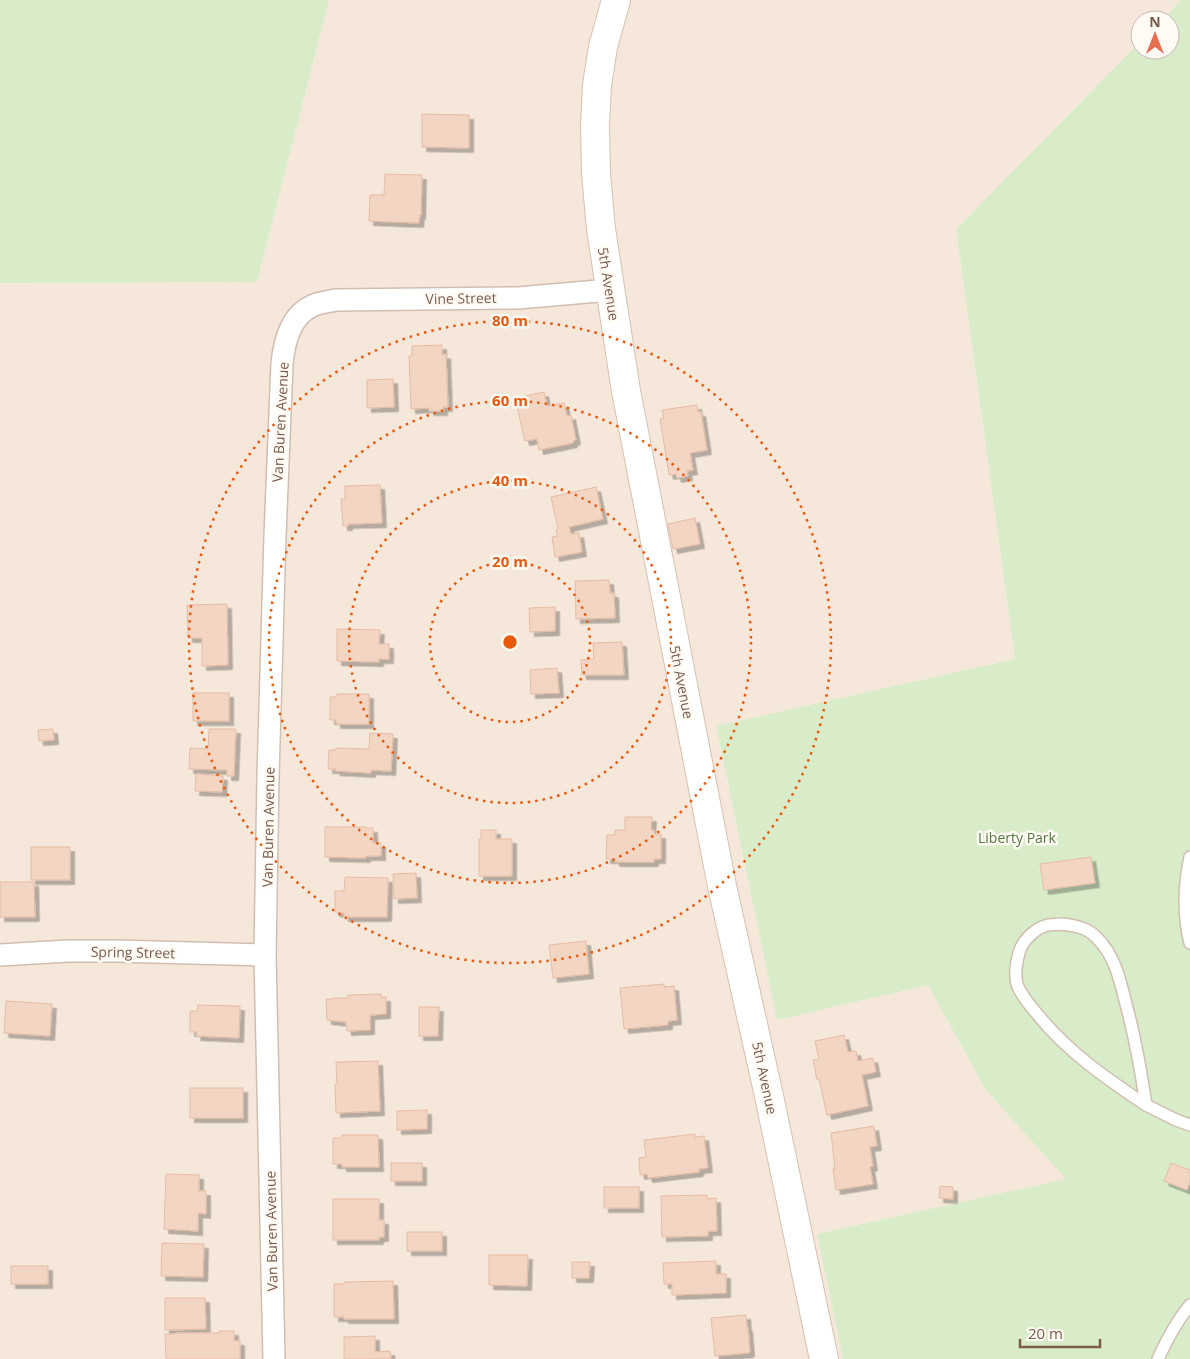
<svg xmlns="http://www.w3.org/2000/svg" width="1190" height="1359" font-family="'Open Sans',sans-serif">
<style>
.residential{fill:#f5e8da}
.green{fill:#d8ecc9}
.building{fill:#f3d5c3;stroke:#e6bba3;filter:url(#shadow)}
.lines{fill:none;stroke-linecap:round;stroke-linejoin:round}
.lane-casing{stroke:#d1beb0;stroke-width:14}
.street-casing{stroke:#d1beb0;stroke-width:24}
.secondary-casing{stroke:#d6c0b0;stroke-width:30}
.lane{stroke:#fff;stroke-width:11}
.street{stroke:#fff;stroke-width:21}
.secondary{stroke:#fff;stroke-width:28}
.ring{fill:none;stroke:#e8590c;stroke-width:2.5;stroke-dasharray:2.5 5}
.labels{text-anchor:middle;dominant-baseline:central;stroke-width:5;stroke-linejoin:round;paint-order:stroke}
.street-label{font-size:14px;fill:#7a5c4d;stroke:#fffaf3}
.park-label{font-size:14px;fill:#537a41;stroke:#fffaf3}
.centre{fill:#e8590c;stroke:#fffaf3;stroke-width:2.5}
.ring-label{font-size:15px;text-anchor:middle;font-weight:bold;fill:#e8590c;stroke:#fffaf3;stroke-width:5;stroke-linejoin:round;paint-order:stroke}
</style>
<defs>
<filter id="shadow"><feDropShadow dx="4.5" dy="4.5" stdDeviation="0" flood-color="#0004"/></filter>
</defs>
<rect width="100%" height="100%" fill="#fdf6ec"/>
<polygon class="residential" points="329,0 1181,0 1162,20 1140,20 1140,42 956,229 1015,659 716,727 777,1019 928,985 985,1089 1067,1179 817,1234 843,1359 0,1359 0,283 257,282"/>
<g class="green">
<polygon points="0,0 329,0 257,282 0,283"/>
<polygon points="1181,0 1190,0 1190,1359 843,1359 817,1234 1066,1179 985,1089 928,985 777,1020 716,726 1015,659 956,229 1140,42 1140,50 1170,50 1170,20 1162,20"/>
</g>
<g class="building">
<polygon points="422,114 469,115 469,148 422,147"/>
<polygon points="385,174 422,175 421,215 420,215 419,223 369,221 370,195 384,195"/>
<polygon points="442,345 442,355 446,354 448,407 443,407 443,411 429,411 429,408 411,409 409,356 412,356 412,346"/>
<polygon points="393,379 394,407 367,408 367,380"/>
<polygon points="544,392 547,406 564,403 567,416 571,415 576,440 573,441 573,443 539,450 537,439 525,441 515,398"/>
<polygon points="697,405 698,412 701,412 707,450 690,453 693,470 687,471 688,476 677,478 676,474 669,475 660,419 664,418 662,410"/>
<polygon points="380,485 382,523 348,524 348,526 343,526 341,499 345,499 345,486"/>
<polygon points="596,487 603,519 569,527 571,534 579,533 582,552 555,557 552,537 557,536 556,530 558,529 551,497"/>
<polygon points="695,518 700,544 673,549 668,524"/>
<polygon points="609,580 610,593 614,593 615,618 576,619 575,581"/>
<polygon points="227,604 228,665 202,666 202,638 188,638 187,605"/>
<polygon points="555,607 555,631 530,632 529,608"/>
<polygon points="337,629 380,630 379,644 389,644 389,659 379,659 379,662 337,661"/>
<polygon points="622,642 624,675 582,675 581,660 594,659 593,643"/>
<polygon points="557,668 559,693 531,694 530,670"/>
<rect x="193" y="693" width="36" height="28"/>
<polygon points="337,694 369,694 369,724 336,724 336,720 330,720 330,697 336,697"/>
<polygon points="53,729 54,740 39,741 38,730"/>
<polygon points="209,729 236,729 234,776 227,776 227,770 189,769 190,748 208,749"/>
<polygon points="370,733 393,734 391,771 371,770 371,773 335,771 336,769 328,769 329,750 336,750 336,748 369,749"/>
<polygon points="196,774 223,776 222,792 195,791"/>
<polygon points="625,817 652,817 651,830 654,830 654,834 661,834 661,859 654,859 654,862 615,862 615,859 606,859 607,835 615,835 615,830 625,830"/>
<polygon points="325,827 366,827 366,828 373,828 373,843 381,843 381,856 366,856 366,858 325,857"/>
<polygon points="481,830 496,830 496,839 512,839 512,876 479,876 479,839 481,839"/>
<rect x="31" y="847" width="39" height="33"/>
<polygon points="1091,857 1095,883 1044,890 1040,864"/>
<polygon points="416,873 417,898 394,899 393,874"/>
<polygon points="345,877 388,878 387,917 344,917 344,913 335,912 335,891 344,891"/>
<polygon points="0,882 34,882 35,917 0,917"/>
<polygon points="586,941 589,974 553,978 549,945"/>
<polygon points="664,984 664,987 674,986 677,1020 668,1021 668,1025 624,1029 620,988"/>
<polygon points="381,994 381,997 386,997 386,1014 370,1015 370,1030 347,1031 346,1022 327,1020 326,999 333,999 333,998 348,998 348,995"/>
<polygon points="6,1001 52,1004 50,1036 4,1033"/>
<polygon points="198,1005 240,1006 239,1038 196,1036 197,1032 190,1032 190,1011 197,1011"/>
<polygon points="419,1007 439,1007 438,1036 419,1036"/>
<polygon points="844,1035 848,1052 856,1051 858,1061 873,1058 876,1072 862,1075 868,1106 827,1115 819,1079 817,1080 813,1060 819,1059 815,1041"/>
<polygon points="378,1061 380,1111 336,1113 335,1084 337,1084 336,1062"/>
<rect x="190" y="1088" width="53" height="30"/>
<polygon points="427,1110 427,1129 397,1130 397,1111"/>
<polygon points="874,1126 877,1146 870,1147 873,1166 870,1167 873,1184 836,1190 833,1169 835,1169 831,1133"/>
<polygon points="695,1134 695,1137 704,1136 708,1168 699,1169 699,1172 648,1178 647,1174 640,1175 639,1158 646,1157 644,1140"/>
<polygon points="342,1135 378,1135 379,1167 342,1167 342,1164 333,1164 333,1138 342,1138"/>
<rect x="391" y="1163" width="31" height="18"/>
<polygon points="1171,1163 1190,1170 1190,1182 1187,1190 1164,1181"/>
<polygon points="166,1174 199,1175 199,1191 206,1191 206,1214 198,1213 198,1231 164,1229"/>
<polygon points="940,1186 953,1187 953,1199 939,1198"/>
<rect x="604" y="1187" width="35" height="21"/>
<polygon points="707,1195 707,1199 716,1198 717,1231 708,1231 708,1236 662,1237 661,1196"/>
<polygon points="333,1199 379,1199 379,1220 384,1220 384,1237 379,1237 379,1240 333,1240"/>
<rect x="407" y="1232" width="35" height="19"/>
<polygon points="162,1243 204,1244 203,1277 161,1276"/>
<polygon points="489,1255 528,1255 527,1286 489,1285"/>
<polygon points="716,1261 716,1274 726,1274 726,1293 672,1295 672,1284 664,1284 663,1263"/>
<polygon points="572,1262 590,1262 589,1278 572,1278"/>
<rect x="11" y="1266" width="37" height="18"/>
<polygon points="393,1281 394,1319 344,1319 344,1317 334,1317 334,1284 344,1284 344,1282"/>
<polygon points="165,1298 205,1298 206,1329 165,1330"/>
<polygon points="746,1315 747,1327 748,1327 750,1352 749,1352 749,1353 715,1356 711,1318"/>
<polygon points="219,1331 234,1331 234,1341 240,1341 240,1359 166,1359 165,1334 175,1334 175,1333 219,1333"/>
<polygon points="375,1336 375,1352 390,1351 391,1359 344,1359 344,1337"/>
</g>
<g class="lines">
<g class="lane-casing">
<g id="lane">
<path d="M1190,857C1184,885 1183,915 1190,943"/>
<path d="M1063,924C1076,926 1088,928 1097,938C1115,956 1120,980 1126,1004C1135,1037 1141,1071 1146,1105C1107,1079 1068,1052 1038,1015C1031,1007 1023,997 1018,987C1014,977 1016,964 1019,953C1022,941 1035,928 1048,925C1052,924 1058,925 1063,924Z"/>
<polyline points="1146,1105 1176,1120 1190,1125"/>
<path d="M1158,1359C1167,1339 1176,1322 1190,1305"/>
</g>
</g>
<g class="street-casing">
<g id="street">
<polyline points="0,955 68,951 116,951 265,955"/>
<path d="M274,1359L265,955L268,776L275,536L282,364C284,342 290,316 312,306C319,302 328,302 336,300L518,298L610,290"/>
</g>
</g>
<g class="secondary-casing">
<polyline id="secondary" points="616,0 603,47 597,85 595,125 596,174 601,229 626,391 722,886 769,1096 824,1359"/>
</g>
<use href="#lane" class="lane"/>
<use href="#street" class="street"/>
<use href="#secondary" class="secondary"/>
</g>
<g class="ring">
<circle cx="510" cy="642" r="80"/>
<circle cx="510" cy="642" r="161"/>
<circle cx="510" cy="642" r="241"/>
<circle cx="510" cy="642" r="321"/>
</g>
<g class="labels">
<g class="street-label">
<text transform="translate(609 284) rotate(81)">5th Avenue</text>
<text transform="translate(461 298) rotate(-1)">Vine Street</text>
<text transform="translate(280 422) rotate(-87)">Van Buren Avenue</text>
<text transform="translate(682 682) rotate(79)">5th Avenue</text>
<text transform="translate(268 827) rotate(-89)">Van Buren Avenue</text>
<text transform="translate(133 952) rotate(1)">Spring Street</text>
<text transform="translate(765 1078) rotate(78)">5th Avenue</text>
<text transform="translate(271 1231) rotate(-91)">Van Buren Avenue</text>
</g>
<g class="park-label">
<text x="1017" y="837">Liberty Park</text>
</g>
</g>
<circle cx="510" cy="642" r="8" class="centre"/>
<g class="ring-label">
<text x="510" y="326">80 m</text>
<text x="510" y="406">60 m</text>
<text x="510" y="486">40 m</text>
<text x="510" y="567">20 m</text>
</g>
<g transform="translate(1155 35)"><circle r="24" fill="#fffaf3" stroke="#cabbb1"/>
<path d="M0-4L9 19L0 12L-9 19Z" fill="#e76f51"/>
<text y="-8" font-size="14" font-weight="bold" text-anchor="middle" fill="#7a5c4d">N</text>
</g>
<path d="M1020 1339v8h80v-8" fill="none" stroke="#7a5c4d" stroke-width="2.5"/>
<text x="1028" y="1339" font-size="15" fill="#7a5c4d" stroke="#fffaf3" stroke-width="4" paint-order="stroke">20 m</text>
</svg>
